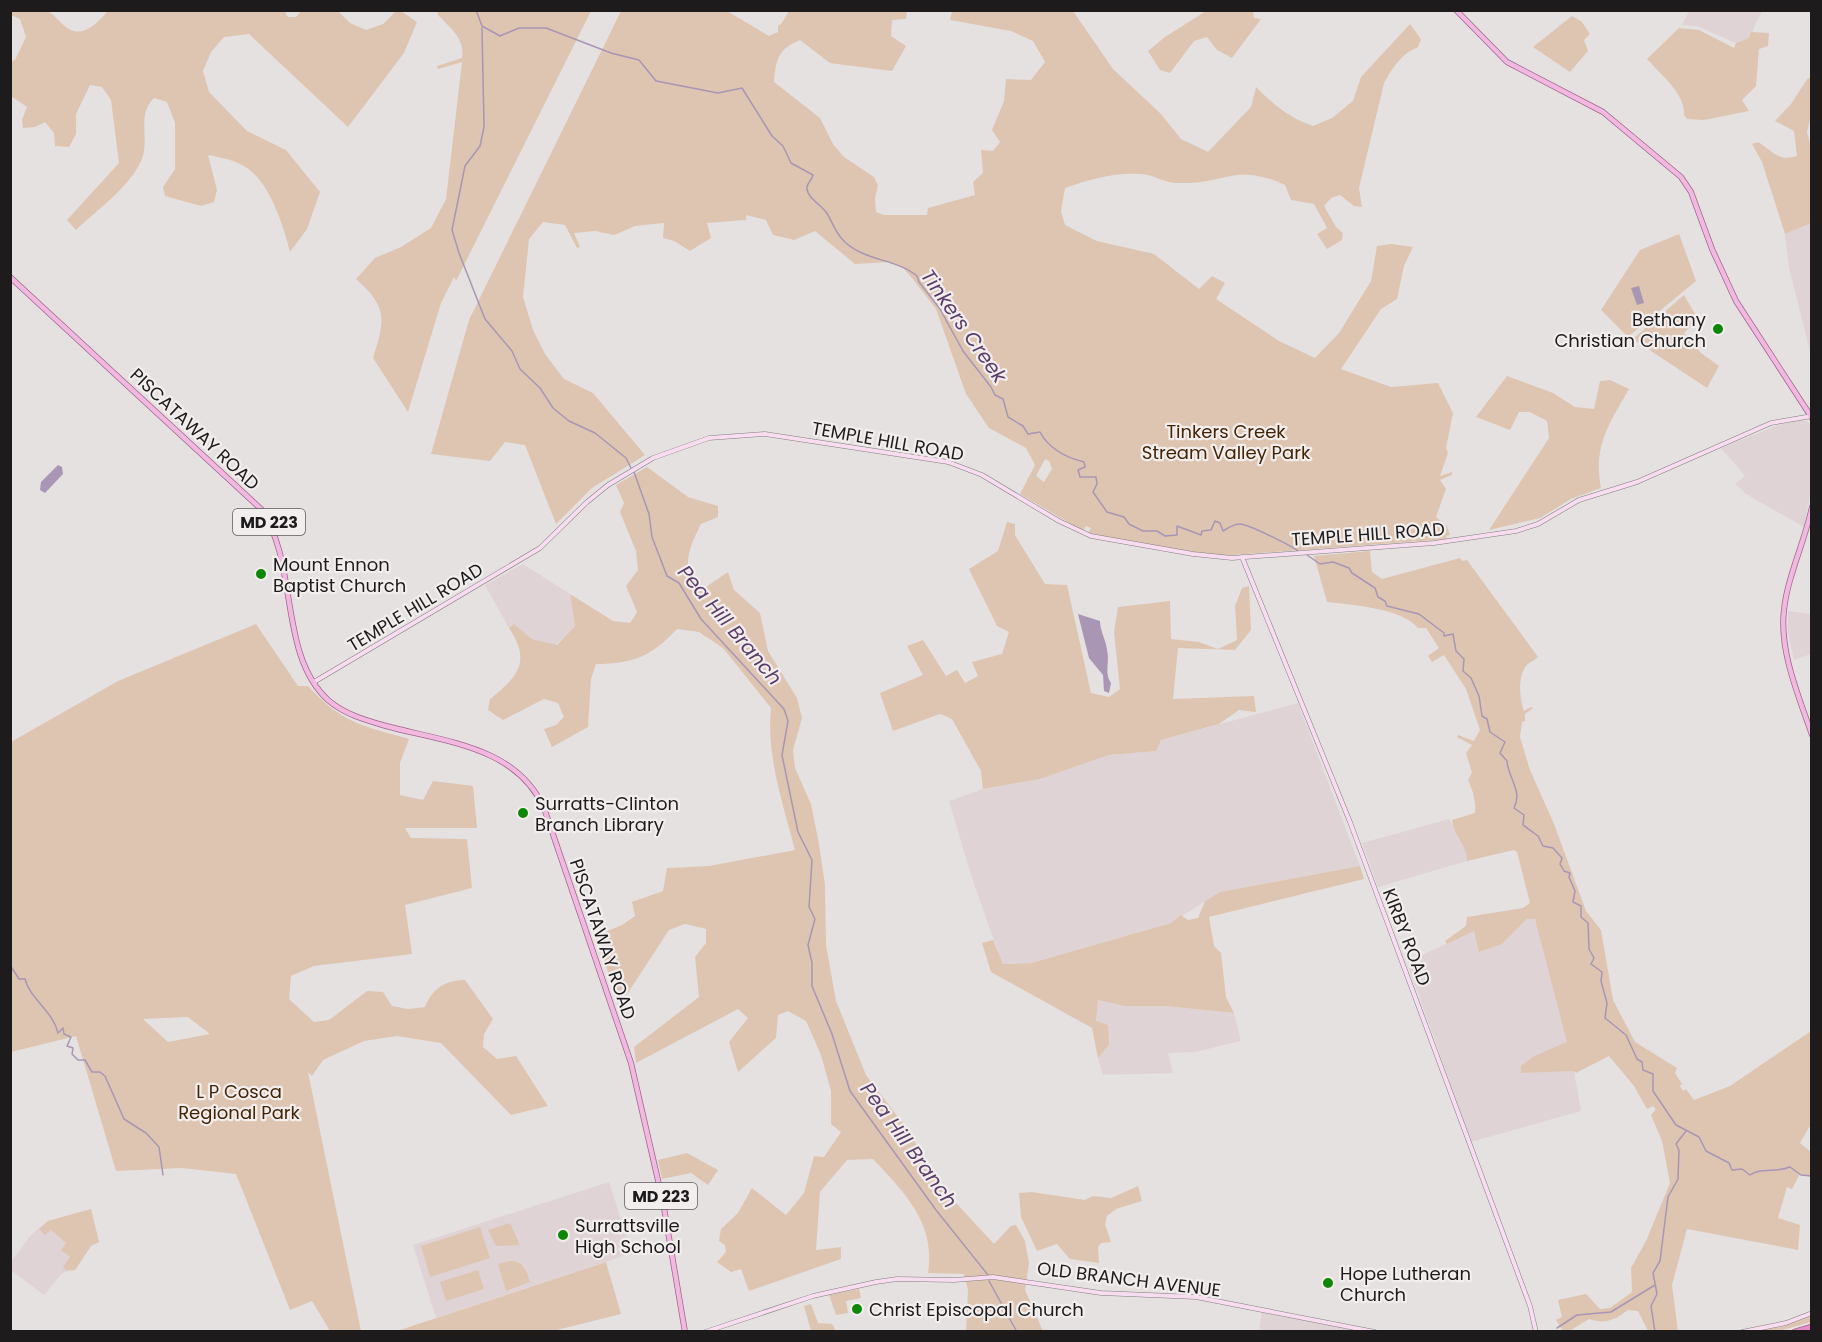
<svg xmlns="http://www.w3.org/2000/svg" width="1822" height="1342" font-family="Poppins,sans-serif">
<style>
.built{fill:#e0d3d5}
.green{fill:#dec5b1;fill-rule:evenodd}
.water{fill:#a896b4}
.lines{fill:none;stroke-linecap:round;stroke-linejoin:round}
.stream{stroke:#a896b4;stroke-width:1.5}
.secondary-casing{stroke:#827e7f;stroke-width:5}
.primary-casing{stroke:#a1648e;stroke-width:6}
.highway-casing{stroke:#a1648e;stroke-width:7}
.secondary{stroke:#f8dcef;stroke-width:4}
.primary{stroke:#f1b9e0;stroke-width:4.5}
.highway{stroke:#e88bcb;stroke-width:5}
.poi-dot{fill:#0f8706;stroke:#f3eeee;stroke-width:2}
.labels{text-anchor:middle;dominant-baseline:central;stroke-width:4.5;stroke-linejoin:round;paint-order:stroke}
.shield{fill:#f3eeee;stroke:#5d5a5b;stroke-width:1.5}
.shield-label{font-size:16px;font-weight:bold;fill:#1d1b1c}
.poi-label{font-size:18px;fill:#1d1b1c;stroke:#f3eeee;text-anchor:start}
.street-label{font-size:18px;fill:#1d1b1c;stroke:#f3eeee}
.park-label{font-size:18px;fill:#422405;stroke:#f3eeee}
.water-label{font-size:20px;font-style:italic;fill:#5a3e69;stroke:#f3eeee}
</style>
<rect width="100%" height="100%" fill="#e5e1e1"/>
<g class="built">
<polygon points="1689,11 1762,11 1749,38 1736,43 1697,26 1682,25"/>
<polygon points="1811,223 1811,355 1789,268 1785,234"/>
<polygon points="1802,420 1808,422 1812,426 1811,493 1804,527 1746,494 1735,484 1745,476 1721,448 1781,424"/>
<polygon points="523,564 570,594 575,626 556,645 532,639 514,625 509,628 485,585"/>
<polygon points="1788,611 1811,614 1811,654 1794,660 1788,633"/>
<polygon points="1298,703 1360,866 1220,892 1171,923 1030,963 1002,964 971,875 949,801 983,789 1040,779 1109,755 1155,751 1161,740"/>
<polygon points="1449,819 1467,849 1467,861 1378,887 1362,843"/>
<polygon points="1547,918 1570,1039 1563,1045 1534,1056 1521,1073 1574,1071 1581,1111 1471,1142 1407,962 1474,931 1480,951 1502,944 1527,919"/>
<polygon points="1098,1000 1124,1006 1165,1006 1234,1013 1241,1041 1195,1052 1168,1053 1173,1073 1103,1075 1098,1058 1109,1045 1096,1021"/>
<polygon points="609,1182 632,1253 436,1318 413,1245"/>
<polygon points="91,1209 99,1242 91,1246 75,1270 62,1273 44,1295 11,1270 10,1263 31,1235 48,1221"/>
<polygon points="1262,1312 1350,1329 1351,1331 1259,1331"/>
</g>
<g class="green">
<path d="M108,11L284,10L288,17H296L301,11H338L350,23L366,30L383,24L396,11H401L417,22L404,53L348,127L249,34L224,37L211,52L203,71L209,92L247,131L286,150L320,192L307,229L290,252C283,224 268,176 240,164C230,159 218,157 208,155L217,190L214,202L201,206L165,196L163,187L175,169V123L167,102L154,98C136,116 150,138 142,159C130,187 98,209 76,230L67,220L119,163L111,100L102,87L90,85L76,114V134L69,147L55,146L54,133L45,122L35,127L23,128L22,120L27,107L11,96L10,62L15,60L26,37L20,19L11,15V11H48C56,16 63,27 71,30C85,37 100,20 108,11Z"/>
<path d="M437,11H591L456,281L454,277L441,303L408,412L373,358C385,320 388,307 356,279L375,258L401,247L431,228L446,199L462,62L438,69L437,66L462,58C465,38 451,29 438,15Z"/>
<path d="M621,11H727L769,36L778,32V26L782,23L789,11H907L906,19L892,20L891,36L906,46L892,71L830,63L800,40C778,49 776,59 774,82L820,118L833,144L844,157L874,177L878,185L875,198L876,212L884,215H927L928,208L975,195L973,182L983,173L981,150L993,151L1000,142L992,130L1004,101L1006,79L1031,80L1045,62L1033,41L1011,31L950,20L952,11H1073L1113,69L1161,114L1181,139L1208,152L1251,107L1256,87C1274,105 1289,118 1313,126L1332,118L1353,101L1361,77L1410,24L1421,39L1418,47C1401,54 1393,67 1384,83L1359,188L1362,207L1354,206L1340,195L1331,198L1324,206L1336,227L1343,233L1342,240L1327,249L1317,234L1327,228L1314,204L1291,200L1285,185C1234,162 1225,185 1177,183C1165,183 1154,175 1142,174C1115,172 1090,179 1065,188L1061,211L1065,225L1097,241L1154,254L1199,289L1212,276L1225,283L1216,299L1279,341L1315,358L1339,333L1371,281L1377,246L1391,244L1413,247L1404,266L1397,299L1381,309L1341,369L1391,387L1438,383L1453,413L1446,448L1448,453L1440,476L1452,472V475L1440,480L1446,489L1436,517L1447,526L1450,535L1446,536L1448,539L1220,556L1102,538L1088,533L1091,528L1086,526L1083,531L1020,494L1035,465L1026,448L989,428L966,394L936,309L912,278L903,268L889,262L855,264L815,231L794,240L773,235L766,220L746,215V220L707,223L711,238L690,251L674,241L663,238L664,223L635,226L614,235L595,231L574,233L580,247L577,248L565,225L543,222L529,239L523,297L533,330L545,354L564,379L593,393L645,455L592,488L556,524L525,445L505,442L490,461L431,454L469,320ZM1045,459L1049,461L1052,469L1044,482L1036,476Z"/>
<polygon points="1206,11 1253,11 1254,18 1261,19 1232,58 1217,50 1207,37 1194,41 1170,73 1160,70 1148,51 1165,37"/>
<polygon points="1572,16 1582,22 1590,34 1584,40 1588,51 1570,72 1533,47"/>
<path d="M1679,28L1699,30L1734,48L1736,43L1749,38L1751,32L1769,33L1768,46L1759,49L1756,86L1742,100L1749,111L1704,120L1687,119L1684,115C1686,94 1660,74 1647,59Z"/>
<path d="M1808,78H1811V116L1807,132L1811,146V223L1785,234L1762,162L1752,144L1758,142C1773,151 1778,162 1797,156L1794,131L1775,121L1791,104Z"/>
<polygon points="1679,234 1696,281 1628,337 1601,310 1640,250"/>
<polygon points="1684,295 1698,319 1684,333 1701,353 1719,366 1707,388 1633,339"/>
<path d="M1507,376L1553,393L1575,407L1594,409L1600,381L1610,380L1629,389C1609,424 1593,446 1601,488L1571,499L1540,518L1489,530L1549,438L1547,421L1530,412H1519L1510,430L1476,417Z"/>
<path d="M647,467L688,497L718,506V517L701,524C692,542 685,556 689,576L706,587L728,572L734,590L760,613L768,651L797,698L802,718L793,750L795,768L811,804L819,844L825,885L826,945L836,1001L866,1075L911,1134L932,1177L994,1244L1011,1226L1016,1225L1025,1241L1029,1263L1025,1290L1043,1331H966L968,1290L964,1274L928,1273C936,1223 904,1192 873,1159L847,1160L820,1192L816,1250L841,1247V1259L749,1291L741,1269L731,1272L717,1262L726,1252L725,1245L719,1241L721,1229L738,1213L752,1188L786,1215L804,1193L814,1156L824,1157L841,1132L831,1124V1091L821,1055L806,1021L788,1011L778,1015L776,1038L738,1072L729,1042L748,1018L738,1009L636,1063L634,1047L699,997L695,957L706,943V929L685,924L669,930L620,1005L595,936L622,925L635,916L632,902L663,891L667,868L709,866L795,850C783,804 766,755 771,708L723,648L699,632L677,629C652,656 633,664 596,664L591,679L588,727L552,747L544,729L556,725L564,717L558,703L544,699L503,720L488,710L490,699C519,676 531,661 509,628L514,624L532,639L557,645L575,626L570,594L613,621L630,623L637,612L626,586L638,570L636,551L620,512L624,503L616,485Z"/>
<polygon points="1007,522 1015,524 1015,535 1045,584 1067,585 1091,693 1109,697 1120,689 1114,632 1118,607 1170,601 1171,639 1199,642 1218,649 1237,640 1235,606 1242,588 1249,586 1251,630 1235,650 1178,648 1173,699 1254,696 1256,712 1239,710 1219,724 1161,740 1156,751 1109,755 1040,779 983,789 981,771 952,719 940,714 893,731 880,693 923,675 907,646 923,640 946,676 957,670 965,683 978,676 972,662 1002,654 1009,632 997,626 969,569 998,551"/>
<path d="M1370,551L1372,572L1382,579L1460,558L1462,561L1467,560L1538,657C1535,660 1528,663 1526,666C1517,678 1520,700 1524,711L1531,707L1533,708L1525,714V721L1522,722L1520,737L1530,770L1554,824L1586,911L1601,930L1613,1000L1635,1042L1677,1068L1675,1073L1682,1084L1680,1086L1683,1091L1686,1089L1694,1100L1730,1086L1811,1031V1124L1800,1143L1811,1152V1177L1800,1174L1792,1189L1787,1187L1778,1218L1800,1225L1798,1250L1687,1229L1672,1285L1678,1331H1648L1638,1311L1628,1310C1616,1319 1606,1325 1589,1319L1571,1330L1563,1331L1556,1320L1562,1317L1558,1300L1586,1294L1600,1309L1610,1308L1632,1292L1631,1268L1646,1241L1670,1183L1662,1141L1651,1115L1656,1109L1653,1106L1647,1109L1634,1086L1609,1056L1576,1073L1574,1071L1521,1073V1066L1534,1056L1567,1042L1535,919H1527L1502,944L1479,952L1474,931L1447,944L1445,941L1466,926L1467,917L1523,908L1530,903L1517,852L1514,850L1467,861C1467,845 1454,836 1452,820L1475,813C1476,800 1473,791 1468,780L1472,773L1466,753L1472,745L1457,737L1458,735L1474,741L1480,730L1466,689L1444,655L1432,662L1428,656L1439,648L1426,628H1418C1402,608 1351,605 1327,602L1314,556Z"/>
<path d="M256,624L298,686H308C343,724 361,725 409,739L400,763V795L423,800L433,781L473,786L477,828H405L411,838L467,839L472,888L405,905L412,954L314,966L291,976L289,999L314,1022L329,1020L367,991L383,992L392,1006L408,1009L425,1007C432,989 445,980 465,980L493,1019L484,1034L483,1047L497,1059L516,1056L548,1106L511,1115L441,1043L397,1036L364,1041L323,1060L312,1076L308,1072L361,1331H330L312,1301L290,1310L236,1174L182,1168L116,1171L76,1036L11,1052V742L118,681ZM188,1017L210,1034L168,1042L143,1019Z"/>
<polygon points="1360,866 1364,879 1209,917 1214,946 1221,953 1226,997 1234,1013 1165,1006 1124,1006 1098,1000 1096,1021 1108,1025 1109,1045 1098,1058 1092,1028 991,972 982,943 993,940 1003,964 1031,963 1171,923 1181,915 1188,920 1198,918 1205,901 1220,892"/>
<polygon points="687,1153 718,1170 708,1185 691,1173 662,1179 658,1160"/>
<polygon points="1138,1186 1142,1201 1116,1209 1107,1216 1105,1224 1111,1242 1101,1243 1098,1247 1099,1263 1070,1259 1057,1244 1037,1251 1021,1217 1019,1193 1032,1192 1085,1200 1093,1196 1111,1198"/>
<polygon points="91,1209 99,1242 91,1246 75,1270 66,1270 63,1267 70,1257 61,1250 66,1243 51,1230 45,1235 39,1229 48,1221"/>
<polygon points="510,1223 520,1245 496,1246 488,1230"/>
<polygon points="480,1227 490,1258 430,1277 421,1246"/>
<path d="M509,1261C524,1261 526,1270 530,1282L506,1291L498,1264Z"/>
<polygon points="606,1262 621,1314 553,1331 397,1331"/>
<polygon points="478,1270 484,1289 446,1301 440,1282"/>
<polygon points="859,1289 861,1298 846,1301 848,1313 836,1315 829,1295"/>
<polygon points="811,1304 818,1323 832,1324 836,1331 811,1331 804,1306"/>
<polygon points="1811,1316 1811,1322 1779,1331 1757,1331 1786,1326"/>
</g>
<g class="water">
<polygon points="1639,286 1644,303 1637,305 1631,288"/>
<polygon points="58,465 62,467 63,474 45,493 40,490 41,482"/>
<path d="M1078,614L1100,621C1100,632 1106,639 1107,650C1110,663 1104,672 1111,683L1109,693L1104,691L1103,675L1089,658Z"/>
</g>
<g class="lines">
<g class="stream">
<path d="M476,10L482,26L500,36L519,28H546L611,53L639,60L656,81L718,93L742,88L772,136L783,146L791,163L813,175C812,180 808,182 807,187C806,197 821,205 826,212C834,224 835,234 846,243C866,261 897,259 917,276L919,282L940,309L963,351L991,387L995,395L1003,399L1008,417L1023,426L1028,434L1040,432C1049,449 1068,458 1084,462L1085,467L1078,470L1080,477H1096L1097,484L1093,492L1107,512L1124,517L1129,524L1143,531H1157L1165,536L1177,535V526L1201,535L1202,531L1211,530L1215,521L1220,523L1223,531C1228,528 1233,524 1240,524C1248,524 1292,546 1298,551"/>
<polyline points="482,28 484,127 480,146 465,166 452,230 459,253 485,319 512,351 520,369 540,388 553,408 569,421 595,433 626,458 631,468"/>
<polyline points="634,472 649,514 652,537 667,576 679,583 701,619 784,709 788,721 782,755 798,832 812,860 809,907 815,919 808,945 812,963 812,986 832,1034 850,1091 936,1210 988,1275"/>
<path d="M1307,555L1320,564L1333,562L1349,568L1352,573L1375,588L1378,597L1385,601L1387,606L1419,614L1444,633V636L1453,634L1456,651L1464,659L1463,671L1471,678L1479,696L1482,716L1487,719L1490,732L1505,742L1500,753L1507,761C1508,778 1523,791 1514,808L1524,815L1523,825L1538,836L1543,846L1553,848L1562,858L1560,864L1564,871L1570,873L1569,877L1575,891L1573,902L1581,906V917L1588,923L1589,949L1594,958L1591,964L1602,972L1601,981L1607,1003L1605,1018L1626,1035L1637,1059L1642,1062L1643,1070L1653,1074V1091L1676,1125L1699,1137L1706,1151L1729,1163L1732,1170L1742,1169L1750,1175C1762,1167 1776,1173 1790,1167L1801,1175L1812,1176"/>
<path d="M10,965L19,979H25C30,999 53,1011 58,1033L63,1028L64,1034L71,1037L67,1046L73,1048L72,1054L78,1060H85L92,1072H100L105,1076L124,1119L146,1133L159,1147L163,1175"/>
<polyline points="989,1281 1017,1332"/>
<polyline points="1557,1328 1577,1315 1611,1312 1655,1285"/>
<polyline points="1655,1332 1651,1306 1657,1294 1653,1273 1660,1261 1668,1197 1678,1179 1679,1150 1676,1144 1686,1131"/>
</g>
<g class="secondary-casing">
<g id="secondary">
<polyline points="1242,557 1350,822 1530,1306 1536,1332"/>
<polyline points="314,682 540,548 587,502 608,485 653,458 709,438 765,434 948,462 982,475 1059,521 1091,536 1193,554 1232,558 1434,543 1516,531 1538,524 1579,500 1637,482 1771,423 1812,416"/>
<polyline points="705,1332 813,1296 876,1282 897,1279 954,1280 993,1277 1101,1293 1196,1297 1375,1332"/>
<polyline points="1742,1332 1786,1323 1812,1313"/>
</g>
</g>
<g class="primary-casing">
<g id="primary">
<polyline points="1456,10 1507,62 1603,112 1681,177 1691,192 1712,249 1736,301 1812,418"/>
<path d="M10,277L261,509C299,564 278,654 328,700C344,714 365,720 386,726C445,742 516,746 544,808L631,1063L663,1202L685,1332"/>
<path d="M1812,507C1805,541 1787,578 1784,610C1779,651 1799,697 1812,735"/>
</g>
</g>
<g class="highway-casing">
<polyline id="highway" points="1795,1332 1812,1327"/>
</g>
<use href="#secondary" class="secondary"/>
<use href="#primary" class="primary"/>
<use href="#highway" class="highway"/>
</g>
<g class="poi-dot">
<circle cx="1718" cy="329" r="6"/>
<circle cx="261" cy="574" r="6"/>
<circle cx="523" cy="813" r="6"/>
<circle cx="563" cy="1235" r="6"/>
<circle cx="1328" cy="1283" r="6"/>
<circle cx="857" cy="1309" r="6"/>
</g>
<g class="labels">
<g class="shield">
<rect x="233" y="509" width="72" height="26" rx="4.5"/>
<rect x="625" y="1183" width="72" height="26" rx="4.5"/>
</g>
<g class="shield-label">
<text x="269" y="522">MD 223</text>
<text x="661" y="1196">MD 223</text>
</g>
<g class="poi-label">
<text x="1706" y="319" text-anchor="end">Bethany<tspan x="1706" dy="21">Christian Church</tspan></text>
<text x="273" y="564">Mount Ennon<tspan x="273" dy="21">Baptist Church</tspan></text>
<text x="535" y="803">Surratts-Clinton<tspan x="535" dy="21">Branch Library</tspan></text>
<text x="575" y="1225">Surrattsville<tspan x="575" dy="21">High School</tspan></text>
<text x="1340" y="1273">Hope Lutheran<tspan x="1340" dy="21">Church</tspan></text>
<text x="869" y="1309">Christ Episcopal Church</text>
</g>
<g class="street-label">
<text transform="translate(195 429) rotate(43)">PISCATAWAY ROAD</text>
<text transform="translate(888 441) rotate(10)">TEMPLE HILL ROAD</text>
<text transform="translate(1368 534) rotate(-4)">TEMPLE HILL ROAD</text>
<text transform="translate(415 607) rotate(-31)">TEMPLE HILL ROAD</text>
<text transform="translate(1407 937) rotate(69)">KIRBY ROAD</text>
<text transform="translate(603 939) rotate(71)">PISCATAWAY ROAD</text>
<text transform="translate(1129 1279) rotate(7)">OLD BRANCH AVENUE</text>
</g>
<g class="park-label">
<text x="1226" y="431">Tinkers Creek<tspan x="1226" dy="21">Stream Valley Park</tspan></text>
<text x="239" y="1091">L P Cosca<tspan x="239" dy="21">Regional Park</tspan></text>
</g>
<g class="water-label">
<text transform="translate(964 326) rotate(55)">Tinkers Creek</text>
<text transform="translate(730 625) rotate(50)">Pea Hill Branch</text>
<text transform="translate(909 1145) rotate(54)">Pea Hill Branch</text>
</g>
</g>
<rect width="1822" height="1342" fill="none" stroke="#1d1b1c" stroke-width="24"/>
</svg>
